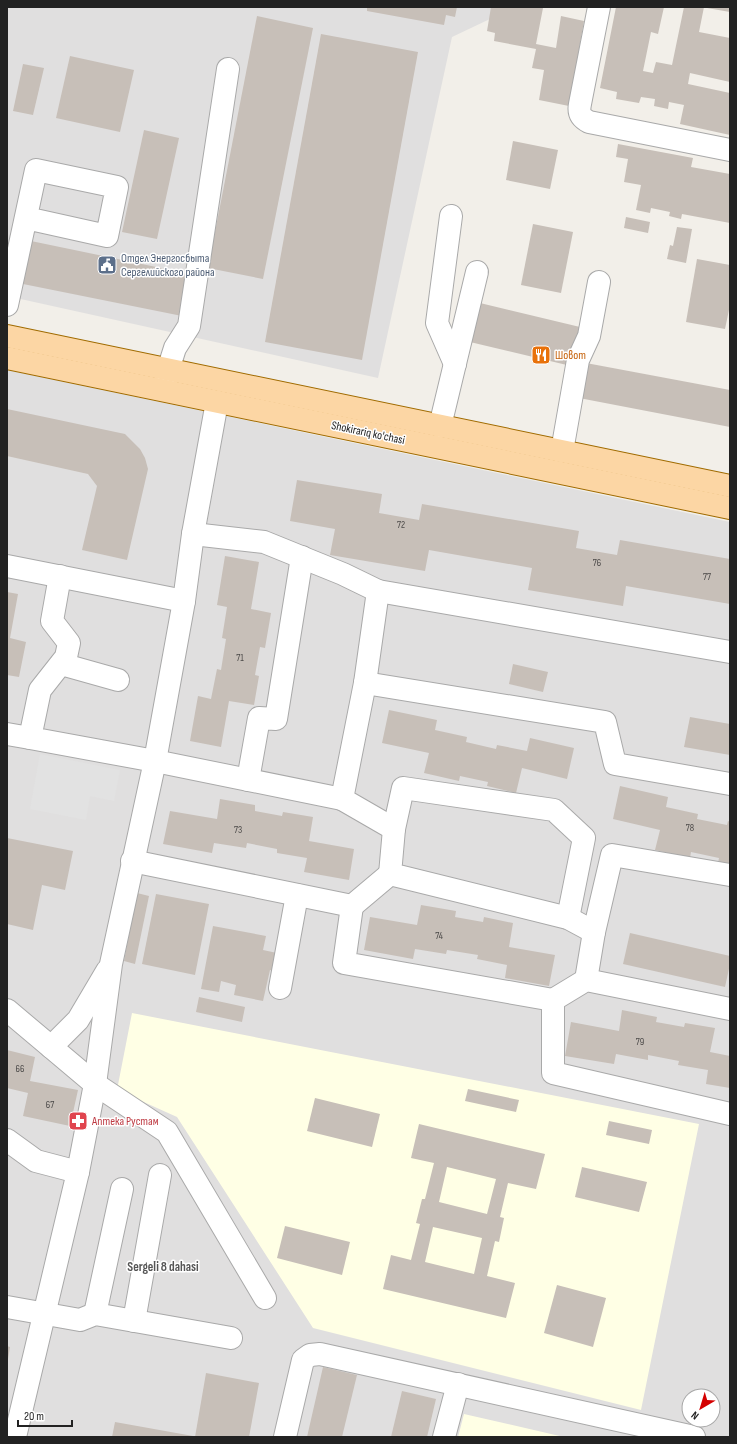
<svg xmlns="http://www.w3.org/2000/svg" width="737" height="1444" font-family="'Sofia Sans Condensed',sans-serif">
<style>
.residential{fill:#e0dfdf;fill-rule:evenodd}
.education{fill:#ffffe5}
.parking{fill:#e2e2e2}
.building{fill:#c7bfb8;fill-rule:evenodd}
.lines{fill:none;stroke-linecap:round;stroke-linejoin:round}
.minor-casing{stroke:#a9a9a9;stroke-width:24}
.major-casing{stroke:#a06b00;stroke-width:24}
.minor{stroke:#fff;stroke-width:22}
.major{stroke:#fcd6a4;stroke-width:22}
.labels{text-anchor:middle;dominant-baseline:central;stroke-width:3;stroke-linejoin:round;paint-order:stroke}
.number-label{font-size:10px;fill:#4b4948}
.service-label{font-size:12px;fill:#4e5e75;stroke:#fff;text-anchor:start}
.food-label{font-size:12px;fill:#c56008;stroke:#fff;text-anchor:start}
.street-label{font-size:12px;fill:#222;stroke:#fff}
.health-label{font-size:12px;fill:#be3a42;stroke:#fff;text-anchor:start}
.neighbourhood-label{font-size:13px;font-weight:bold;fill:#555;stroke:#fff}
</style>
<rect width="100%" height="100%" fill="#f2efe9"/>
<g class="residential">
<polygon points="7,7 515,7 452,37 378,378 7,296"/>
<path d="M7,370L730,522V1437H7ZM689,1396H713V1420H689Z"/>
</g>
<g class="education">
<polygon points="132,1013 699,1124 641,1410 313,1328 177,1117 117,1090"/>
<polygon points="464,1414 564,1437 458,1437"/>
</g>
<polygon class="parking" points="40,754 120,770 114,801 90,796 86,820 30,809"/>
<g class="building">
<polygon points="367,7 457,7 455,17 446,15 444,25 367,11"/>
<polygon points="491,7 536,7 543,8 536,44 556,48 561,16 584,21 569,106 539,100 544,70 532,68 536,49 494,41 495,33 487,31"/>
<polygon points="616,7 664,7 658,34 651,32 643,71 653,73 656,62 672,65 684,7 704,7 699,32 730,38 730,82 690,73 688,84 730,93 730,135 680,124 684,105 669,102 668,109 654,106 655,99 641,97 639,103 616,99 617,92 600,88"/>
<polygon points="707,7 730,7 730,12 707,8"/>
<polygon points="257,16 313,28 263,279 208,268"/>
<polygon points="321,34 418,52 362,360 265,342"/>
<polygon points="70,56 134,70 120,132 56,118"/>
<polygon points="23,64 44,68 33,115 13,111"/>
<polygon points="144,130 179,138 157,239 122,232"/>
<polygon points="513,141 558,150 550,189 506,180"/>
<polygon points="618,144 693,158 691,167 730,174 730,223 682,214 681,219 669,216 670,212 651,208 650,213 636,210 641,185 624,182 628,159 616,157"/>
<polygon points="626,217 650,222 648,233 624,228"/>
<polygon points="533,224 573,232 561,293 521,285"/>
<polygon points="677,227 692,229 686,263 667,259 670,245 673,246"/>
<polygon points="31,241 190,274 182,316 23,284"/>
<polygon points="697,259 730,265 730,305 725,329 686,322"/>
<polygon points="480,303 580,327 571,366 470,342"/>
<polygon points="586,363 730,390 730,427 579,398"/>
<polygon points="7,409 125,434 140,449 145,458 148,469 127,560 82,550 97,486 88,474 7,456"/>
<polygon points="297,480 382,494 379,513 419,520 422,504 579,531 576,548 617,555 620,540 730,559 730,604 626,586 623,606 528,590 532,568 429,550 425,571 330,555 335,529 290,521"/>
<polygon points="225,556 259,562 251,609 271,613 265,648 260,647 255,675 259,676 254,705 229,701 221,747 190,741 198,696 211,699 217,669 221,670 226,639 222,638 227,607 217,605"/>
<polygon points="7,592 18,594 10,638 26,642 19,677 7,675"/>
<polygon points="513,664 548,672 543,692 509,684"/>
<polygon points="389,710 437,720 435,730 467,737 466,742 496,749 497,745 527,751 530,738 574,748 567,779 522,768 516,793 487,786 488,782 460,776 459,781 424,773 429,753 382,743"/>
<polygon points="690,717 730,724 730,755 684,747"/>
<polygon points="620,786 668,797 666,807 698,814 697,819 727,825 728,821 730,822 730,865 718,863 719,858 691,852 690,858 655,850 660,830 613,819"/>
<polygon points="220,799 255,805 255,811 282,816 283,812 313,817 309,841 354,849 349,880 304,872 307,858 277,853 277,849 247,843 246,848 214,843 212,853 163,844 170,811 217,819"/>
<polygon points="7,838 73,851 65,890 42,885 33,930 7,924"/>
<polygon points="137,893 149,896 135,964 124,961"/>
<polygon points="156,894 209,904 195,975 142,964"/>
<polygon points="421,905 456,911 455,917 483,922 484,917 513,923 509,947 555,955 549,986 505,978 507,965 477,959 478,955 447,950 446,954 415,949 413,959 364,950 370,917 417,925"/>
<polygon points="213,926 266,936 263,950 277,953 273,971 270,970 263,1001 234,995 236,985 221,981 219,992 201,989"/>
<polygon points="630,933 730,956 730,964 725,987 623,964"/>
<polygon points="199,997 245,1007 242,1022 196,1012"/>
<polygon points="622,1010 657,1017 656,1022 684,1027 685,1023 715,1028 710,1052 730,1056 730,1088 706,1084 708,1070 678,1065 679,1061 648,1055 648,1060 616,1054 614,1064 565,1056 571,1022 619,1031"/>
<polygon points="7,1050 35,1057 30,1081 78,1090 70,1126 23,1116 28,1093 7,1088"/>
<polygon points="468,1089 519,1100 516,1112 465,1101"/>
<polygon points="315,1098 380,1114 372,1147 307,1131"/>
<polygon points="609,1121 652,1130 649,1144 606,1135"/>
<path d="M419,1124L545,1154L536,1189L508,1183L500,1217L504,1218L499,1242L495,1241L487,1276L515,1283L506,1318L383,1289L391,1255L411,1260L420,1224L416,1223L422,1199H425L434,1163L411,1158ZM447,1167L496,1179L487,1214L439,1202ZM433,1227L482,1238L474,1274L425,1262Z"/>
<polygon points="582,1167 647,1182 639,1212 575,1197"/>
<polygon points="285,1226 350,1242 342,1275 277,1258"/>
<polygon points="557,1285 606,1298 593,1347 544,1333"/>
<polygon points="7,1346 10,1347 8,1359 7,1359"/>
<polygon points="323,1367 357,1375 342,1437 307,1437"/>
<polygon points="206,1373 259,1383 249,1437 195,1437"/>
<polygon points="402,1391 436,1399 427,1437 391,1437"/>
<polygon points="115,1422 193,1436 193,1437 112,1437"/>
</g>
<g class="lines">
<g class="minor-casing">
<g id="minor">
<path d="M599,7L580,104C578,114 581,118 589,122L730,150"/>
<polyline points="451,216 437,323 455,364"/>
<polyline points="7,305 36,170 117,187 107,236 26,218"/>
<polyline points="165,388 168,370 175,348 189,326 228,69"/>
<polyline points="440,426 477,272"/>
<polyline points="562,451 578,360 589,336 599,282"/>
<polyline points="193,534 264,542 343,574 378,591 365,683 342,799 394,829 390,874 568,918 594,932"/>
<polyline points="7,566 184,601"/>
<polyline points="60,576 52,621 69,643 66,657 40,690 30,738 155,761 342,799"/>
<polyline points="378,591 730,652"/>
<polyline points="61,664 118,680"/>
<polyline points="365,683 605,722 615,764 730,784"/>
<polyline points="7,734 30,738"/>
<polyline points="248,780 259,718 276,719 302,557"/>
<polyline points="394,829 403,788 554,810 584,838 568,918"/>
<polyline points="132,861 352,906 344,963 553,1000"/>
<polyline points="352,906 390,874"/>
<polyline points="586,980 594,932 612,855 730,875"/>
<polyline points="280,988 297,895"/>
<polyline points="730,1009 586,980 553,1000 553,1073 730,1114"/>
<polyline points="7,1010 95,1084 167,1132 265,1298"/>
<polyline points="51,1047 78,1020 107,971"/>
<polyline points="7,1140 36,1161 78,1172"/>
<polyline points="7,1307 80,1320 95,1314 231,1338"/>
<polyline points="95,1314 122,1189"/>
<polyline points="134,1321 160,1175"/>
<polyline points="15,1437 78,1172 95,1084 111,964 155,761 184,601 193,534 217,402"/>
<polyline points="285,1437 303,1360 310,1355 320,1354 694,1437"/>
<polyline points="444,1437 458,1384"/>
</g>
</g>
<g class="major-casing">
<g id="major">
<polyline points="7,336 730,486"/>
<polyline points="7,358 730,508"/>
</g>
</g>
<use href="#minor" class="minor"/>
<use href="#major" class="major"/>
</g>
<defs>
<g id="civic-square" transform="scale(1)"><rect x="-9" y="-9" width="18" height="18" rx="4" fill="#5c6f8a" stroke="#fff"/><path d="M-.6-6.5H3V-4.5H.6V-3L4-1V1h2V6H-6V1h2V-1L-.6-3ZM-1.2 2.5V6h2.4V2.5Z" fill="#fff"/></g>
<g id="restaurant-square" transform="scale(1)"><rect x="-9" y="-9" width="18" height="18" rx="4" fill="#e8710a" stroke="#fff"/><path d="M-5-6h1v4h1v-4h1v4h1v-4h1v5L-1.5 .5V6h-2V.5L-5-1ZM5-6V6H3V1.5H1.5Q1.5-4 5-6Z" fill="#fff"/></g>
<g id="pharmacy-square" transform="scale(1)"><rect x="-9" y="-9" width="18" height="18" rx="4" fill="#e0444e" stroke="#fff"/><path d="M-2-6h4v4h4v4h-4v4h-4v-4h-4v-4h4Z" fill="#fff"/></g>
</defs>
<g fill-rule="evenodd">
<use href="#civic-square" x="107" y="265"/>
<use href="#restaurant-square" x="541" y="355"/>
<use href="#pharmacy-square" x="78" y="1121"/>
</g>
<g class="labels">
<g class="number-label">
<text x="401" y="525">72</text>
<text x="597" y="563">76</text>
<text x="707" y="577">77</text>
<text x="240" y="658">71</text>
<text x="690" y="828">78</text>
<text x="238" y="830">73</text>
<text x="439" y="936">74</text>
<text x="640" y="1042">79</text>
<text x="20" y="1069">66</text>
<text x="50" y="1105">67</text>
</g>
<g class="service-label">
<text x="121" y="258">Отдел Энергосбыта<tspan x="121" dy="14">Сергелийского района</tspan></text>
</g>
<g class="food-label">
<text x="555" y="355">Шовот</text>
</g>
<g class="street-label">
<text transform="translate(368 433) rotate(12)">Shokirariq ko'chasi</text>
</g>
<g class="health-label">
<text x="92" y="1121">Аптека Рустам</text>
</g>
<g class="neighbourhood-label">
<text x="163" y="1267">Sergeli 8 dahasi</text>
</g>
</g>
<rect width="737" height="1444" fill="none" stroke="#222222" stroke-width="16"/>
<g transform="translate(701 1408) rotate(218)"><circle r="19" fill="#ffffff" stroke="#a7a7a7"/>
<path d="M0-3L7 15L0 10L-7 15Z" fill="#d40000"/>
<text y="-6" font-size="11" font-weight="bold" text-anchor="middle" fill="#222222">N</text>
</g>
<path d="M18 1420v6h54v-6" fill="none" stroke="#222222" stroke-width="2"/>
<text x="24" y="1420" font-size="12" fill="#222222" stroke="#ffffff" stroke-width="3" paint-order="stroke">20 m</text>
</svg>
